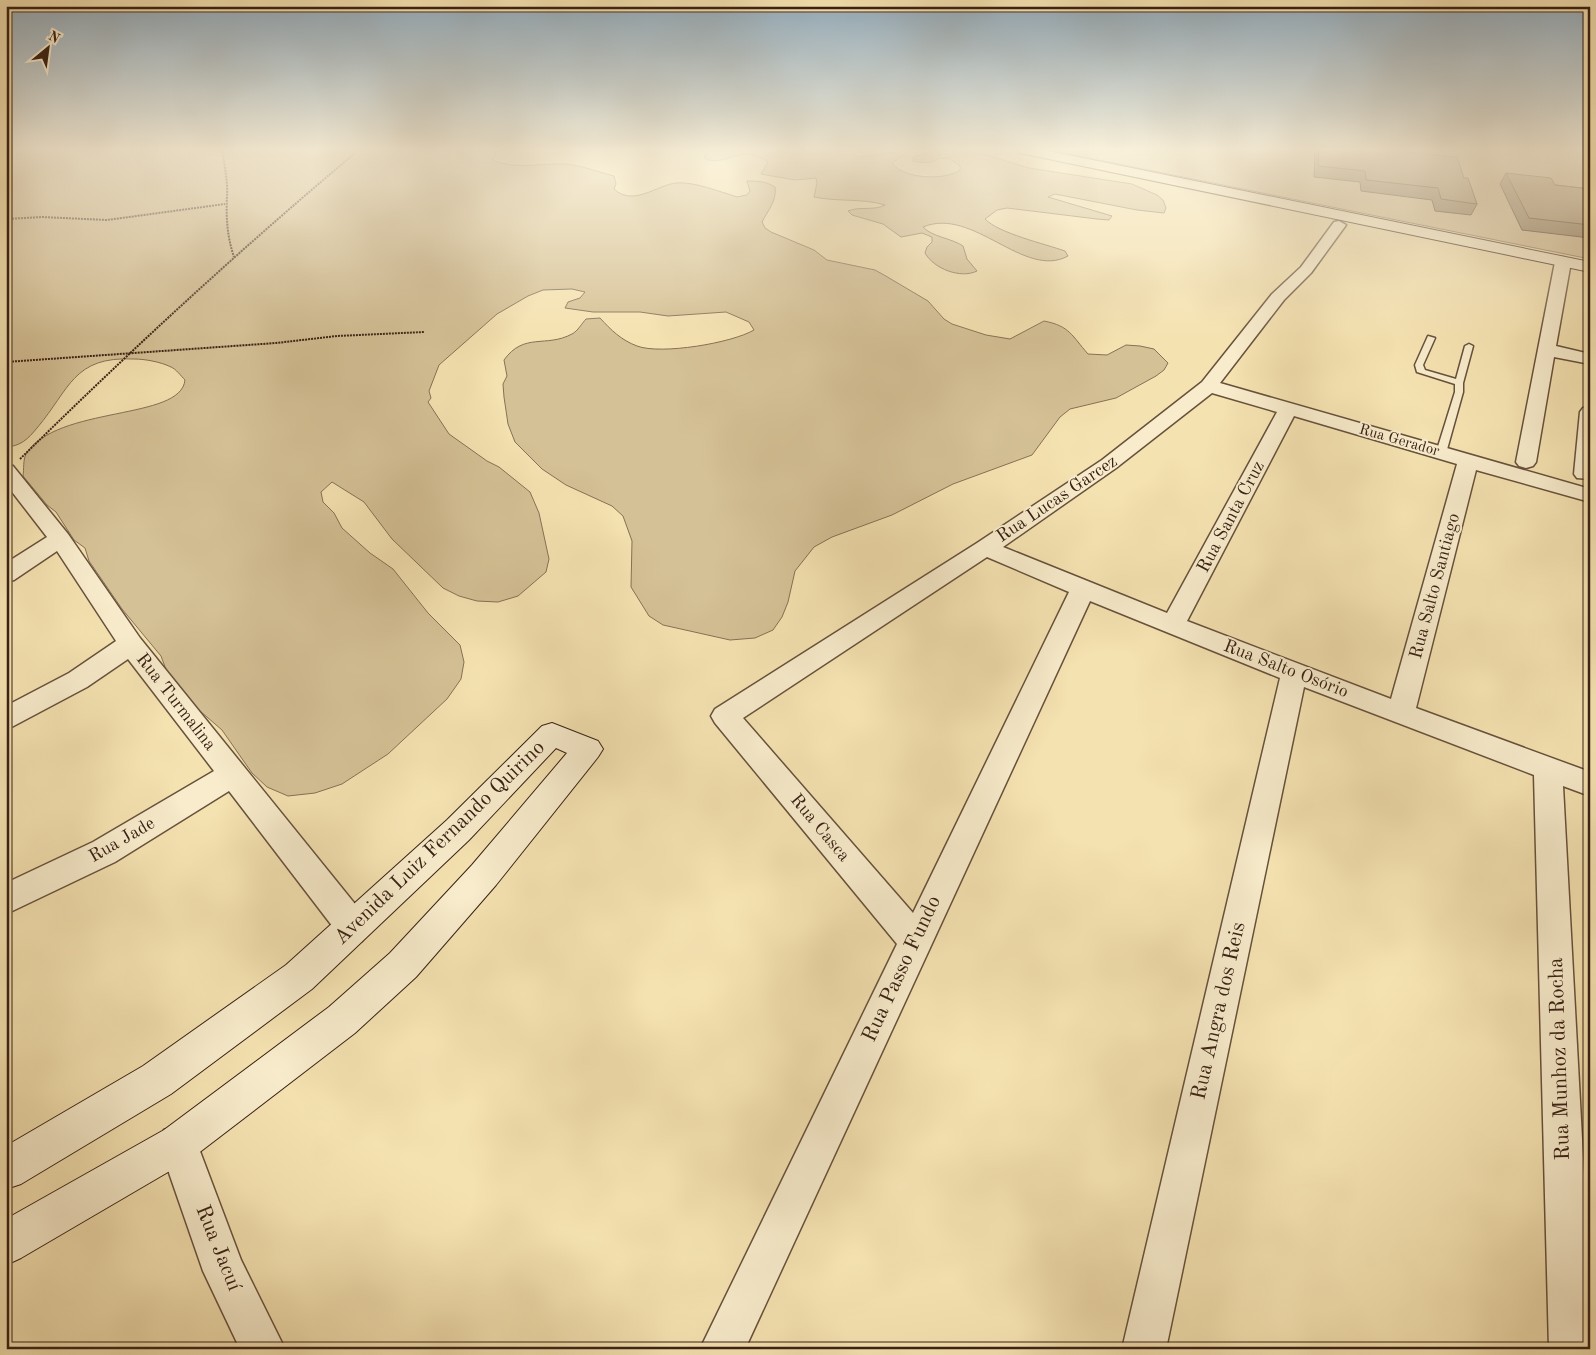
<svg xmlns="http://www.w3.org/2000/svg" width="1596" height="1355" font-family="'Old Standard TT',serif">
<style>
.green{fill:#d5c196;stroke:#867156}
.lines{fill:none;stroke-linecap:round;stroke-linejoin:round}
.lane-casing{stroke:#67513c;stroke-width:3}
.street-casing{stroke:#67513c;stroke-width:3}
.secondary-casing{stroke:#382115;stroke-width:2}
.path{stroke:#382115;stroke-width:2;stroke-dasharray:2 1;stroke-linecap:butt}
.lane{fill:#f8eccc;fill-rule:evenodd}
.street{fill:#f8eccc;fill-rule:evenodd}
.secondary{fill:#f8eccc;fill-rule:evenodd}
.wall{fill:#847258;stroke:#382115}
.building{fill:#9a8566;stroke:#382115}
.labels{text-anchor:middle;dominant-baseline:central;stroke-width:4;stroke-linejoin:round;paint-order:stroke}
.far-street-label{font-size:15px;fill:#382115;stroke:#f8eccc}
.street-label{font-size:18px;fill:#382115;stroke:#f8eccc}
.near-street-label{font-size:21px;fill:#382115;stroke:#f8eccc}
</style>
<rect width="100%" height="100%" fill="#f5e2b1"/>
<filter id="stains"><feTurbulence type="fractalNoise" baseFrequency=".004" numOctaves="4"/><feColorMatrix values="0 0 0 0 .2 0 0 0 0 .09 0 0 0 0 .02 0 0 0 .5 -.17"/></filter>
<radialGradient id="worn" r=".72"><stop offset=".6" stop-color="#630" stop-opacity="0"/><stop offset="1" stop-color="#630" stop-opacity=".3"/></radialGradient>
<g class="green">
<path d="M6,149H498L493,160C516,170 540,163 564,164C581,165 598,172 614,176L616,184L614,189C633,207 657,185 676,183C692,181 721,192 737,197L747,195L750,191L747,181C757,181 766,181 775,187C777,201 768,210 762,222L765,228L771,232L814,250L827,260L875,270L884,275L928,301L944,319L952,324L986,335L1010,339L1044,321C1070,326 1072,336 1088,354L1107,355L1126,345L1140,346L1154,349L1168,363L1164,370L1156,376L1116,398L1070,409L1060,417L1032,455L953,484L892,515L832,537L814,547L795,571L788,602L782,617L773,630L755,638L730,640L663,625L649,616L631,587L632,541L623,516L612,506L566,485L542,469L515,442L508,424L504,397L503,384L507,376L504,360C524,332 546,348 572,334C578,331 582,323 586,319L600,318C611,330 621,340 637,346C661,355 732,343 754,330L749,322L726,312L668,316L640,312H593L565,308L568,302L580,298L585,292L572,289L543,290L528,296L497,314L439,365L429,391L431,398L428,402L449,434L487,461L499,467L530,492L539,513L549,559L546,572L518,596L498,602L477,601L459,596L443,588L392,539L364,502L332,482L321,492L323,502L334,513L342,528L370,553L393,569L428,613L460,645L464,662L461,679L447,699L388,754L342,784L315,793L288,796L267,787L252,773L222,730L185,698L171,683L161,656L122,609L89,561L85,548L74,540L56,512L47,505L23,476C24,469 23,460 26,454C57,405 181,421 185,380C181,376 176,369 171,367C161,362 145,359 134,359C73,356 70,389 37,428C28,439 21,446 6,447Z"/>
<path d="M707,149H868L852,154L859,157L913,149L892,163C903,179 945,181 960,170V166L950,159L939,158C931,164 922,163 913,161V157L945,149H967L1029,168L1132,184L1157,195L1163,200L1166,208L1164,213L1137,210L1055,194L1048,197L1112,216L1109,220L1097,219L1007,208L997,210L985,219C998,233 1045,244 1065,251L1068,256C1024,280 973,206 923,227C932,237 951,238 963,246L967,259L977,271C961,279 934,269 925,253L927,247L932,242V237L922,233L901,237L883,224L852,215L848,211C860,206 874,211 885,205C862,198 838,202 814,197L817,183L816,178L795,180L761,174L768,162C741,142 724,169 704,158Z"/>
<polygon points="1044,149 1590,149 1590,259"/>
</g>
<g class="lines">
<g class="lane-casing">
<polygon id="lane" points="1428,336 1435,338 1423,365 1425,370 1456,379 1465,346 1469,344 1473,346 1463,383 1463,392 1446,453 1441,456 1436,453 1455,392 1455,384 1417,372 1415,365"/>
</g>
<g class="street-casing">
<g id="street">
<path d="M1339,221L1346,225L1311,273L1284,300L1220,383L1590,489V502L1476,470L1416,708L1590,772V796L1563,786L1590,1287V1349H1549L1534,775L1304,687L1166,1349H1122L1280,678L1090,601L745,1349H700L897,944L715,723L711,716L715,709L977,543L1102,460L1202,382L1272,294L1301,267L1334,222ZM1212,393L1277,412L1167,613L1003,547L1116,468ZM1294,416L1457,464L1391,699L1187,621ZM987,557L1069,592L913,913L743,718Z"/>
<polygon points="1563,257 1571,262 1556,346 1590,354 1590,364 1554,357 1536,462 1533,466 1526,468 1519,466 1516,462 1555,262"/>
<polygon points="1590,406 1590,479 1577,478 1574,474 1580,412 1583,408"/>
<polygon points="6,464 13,466 68,534 140,638 359,909 366,930 362,941 350,945 338,941 333,927 229,791 115,862 6,914 6,883 93,842 214,771 128,659 87,687 6,730 6,706 69,673 116,641 57,551 14,580 6,582 6,563 47,537 6,484"/>
<polygon points="178,1125 192,1130 241,1260 285,1349 240,1349 203,1271 159,1144 164,1130"/>
</g>
</g>
<g class="secondary-casing">
<g id="secondary">
<polygon points="1014,149 1039,149 1590,262 1590,272 1020,153"/>
<polygon points="552,723 598,741 603,749 598,757 496,885 416,977 355,1033 192,1158 21,1258 6,1265 6,1219 164,1130 329,1007 390,953 472,865 567,753 556,748 469,840 312,989 171,1094 21,1184 6,1189 6,1146 143,1066 286,965 447,820 542,726"/>
</g>
</g>
<g class="path">
<path d="M222,149C224,164 228,181 227,196C226,218 227,236 234,257"/>
<polyline points="6,219 42,217 107,220 225,204"/>
<polyline points="6,362 276,343 337,336 424,332"/>
<path d="M20,459C128,353 238,251 354,154V149"/>
</g>
<use href="#lane" class="lane"/>
<use href="#street" class="street"/>
<use href="#secondary" class="secondary"/>
</g>
<g class="wall">
<polygon points="1315,149 1408,149 1408,152 1464,178 1477,204 1471,215 1435,211 1432,200 1361,191 1360,182 1314,177"/>
<polygon points="1506,173 1555,185 1590,189 1590,238 1522,230 1500,184"/>
</g>
<g class="building">
<polygon points="1319,149 1408,149 1408,152 1457,157 1464,178 1468,178 1477,204 1441,199 1438,188 1366,180 1365,171 1318,166"/>
<polygon points="1506,173 1551,178 1555,185 1590,189 1590,225 1529,218"/>
</g>
<linearGradient id="sky" x2="0" y2="1"><stop stop-color="#93acbd"/><stop offset="0.44" stop-color="#faf2dc"/><stop offset="1" stop-color="#faf2dc" stop-opacity="0"/></linearGradient>
<rect width="1596" height="339" fill="url(#sky)"/>
<g class="labels">
<g class="far-street-label">
<text transform="translate(1399 441) rotate(16)">Rua Gerador</text>
</g>
<g class="street-label">
<text transform="translate(1057 499) rotate(-34)">Rua Lucas Garcez</text>
<text transform="translate(1231 517) rotate(-62)">Rua Santa Cruz</text>
<text transform="translate(1435 586) rotate(-75)">Rua Salto Santiago</text>
<text transform="translate(1286 669) rotate(21)">Rua Salto Osório</text>
<text transform="translate(176 702) rotate(52)">Rua Turmalina</text>
<text transform="translate(820 828) rotate(50)">Rua Casca</text>
<text transform="translate(122 840) rotate(-30)">Rua Jade</text>
</g>
<g class="near-street-label">
<text transform="translate(440 843) rotate(-44)">Avenida Luiz Fernando Quirino</text>
<text transform="translate(902 969) rotate(-65)">Rua Passo Fundo</text>
<text transform="translate(1219 1011) rotate(-77)">Rua Angra dos Reis</text>
<text transform="translate(1560 1059) rotate(-92)">Rua Munhoz da Rocha</text>
<text transform="translate(218 1248) rotate(68)">Rua Jacuí</text>
</g>
</g>
<rect width="1596" height="1355" fill="none" stroke="#f5e2b1" stroke-width="25"/>
<rect x="8" y="8" width="1581" height="1340" fill="none" stroke="#382115" stroke-width="2.5"/>
<rect x="12" y="12" width="1571" height="1330" fill="none" stroke="#382115"/>
<g transform="translate(48 48) rotate(29)" stroke="#f8eccc" stroke-width="4" paint-order="stroke">
<path d="M0-4L9 19L0 12L-9 19Z" fill="#382115"/>
<text y="-8" font-size="14" font-weight="bold" text-anchor="middle" fill="#382115">N</text>
</g>
<rect width="100%" height="100%" filter="url(#stains)"/>
<rect width="100%" height="100%" fill="url(#worn)"/>
</svg>
